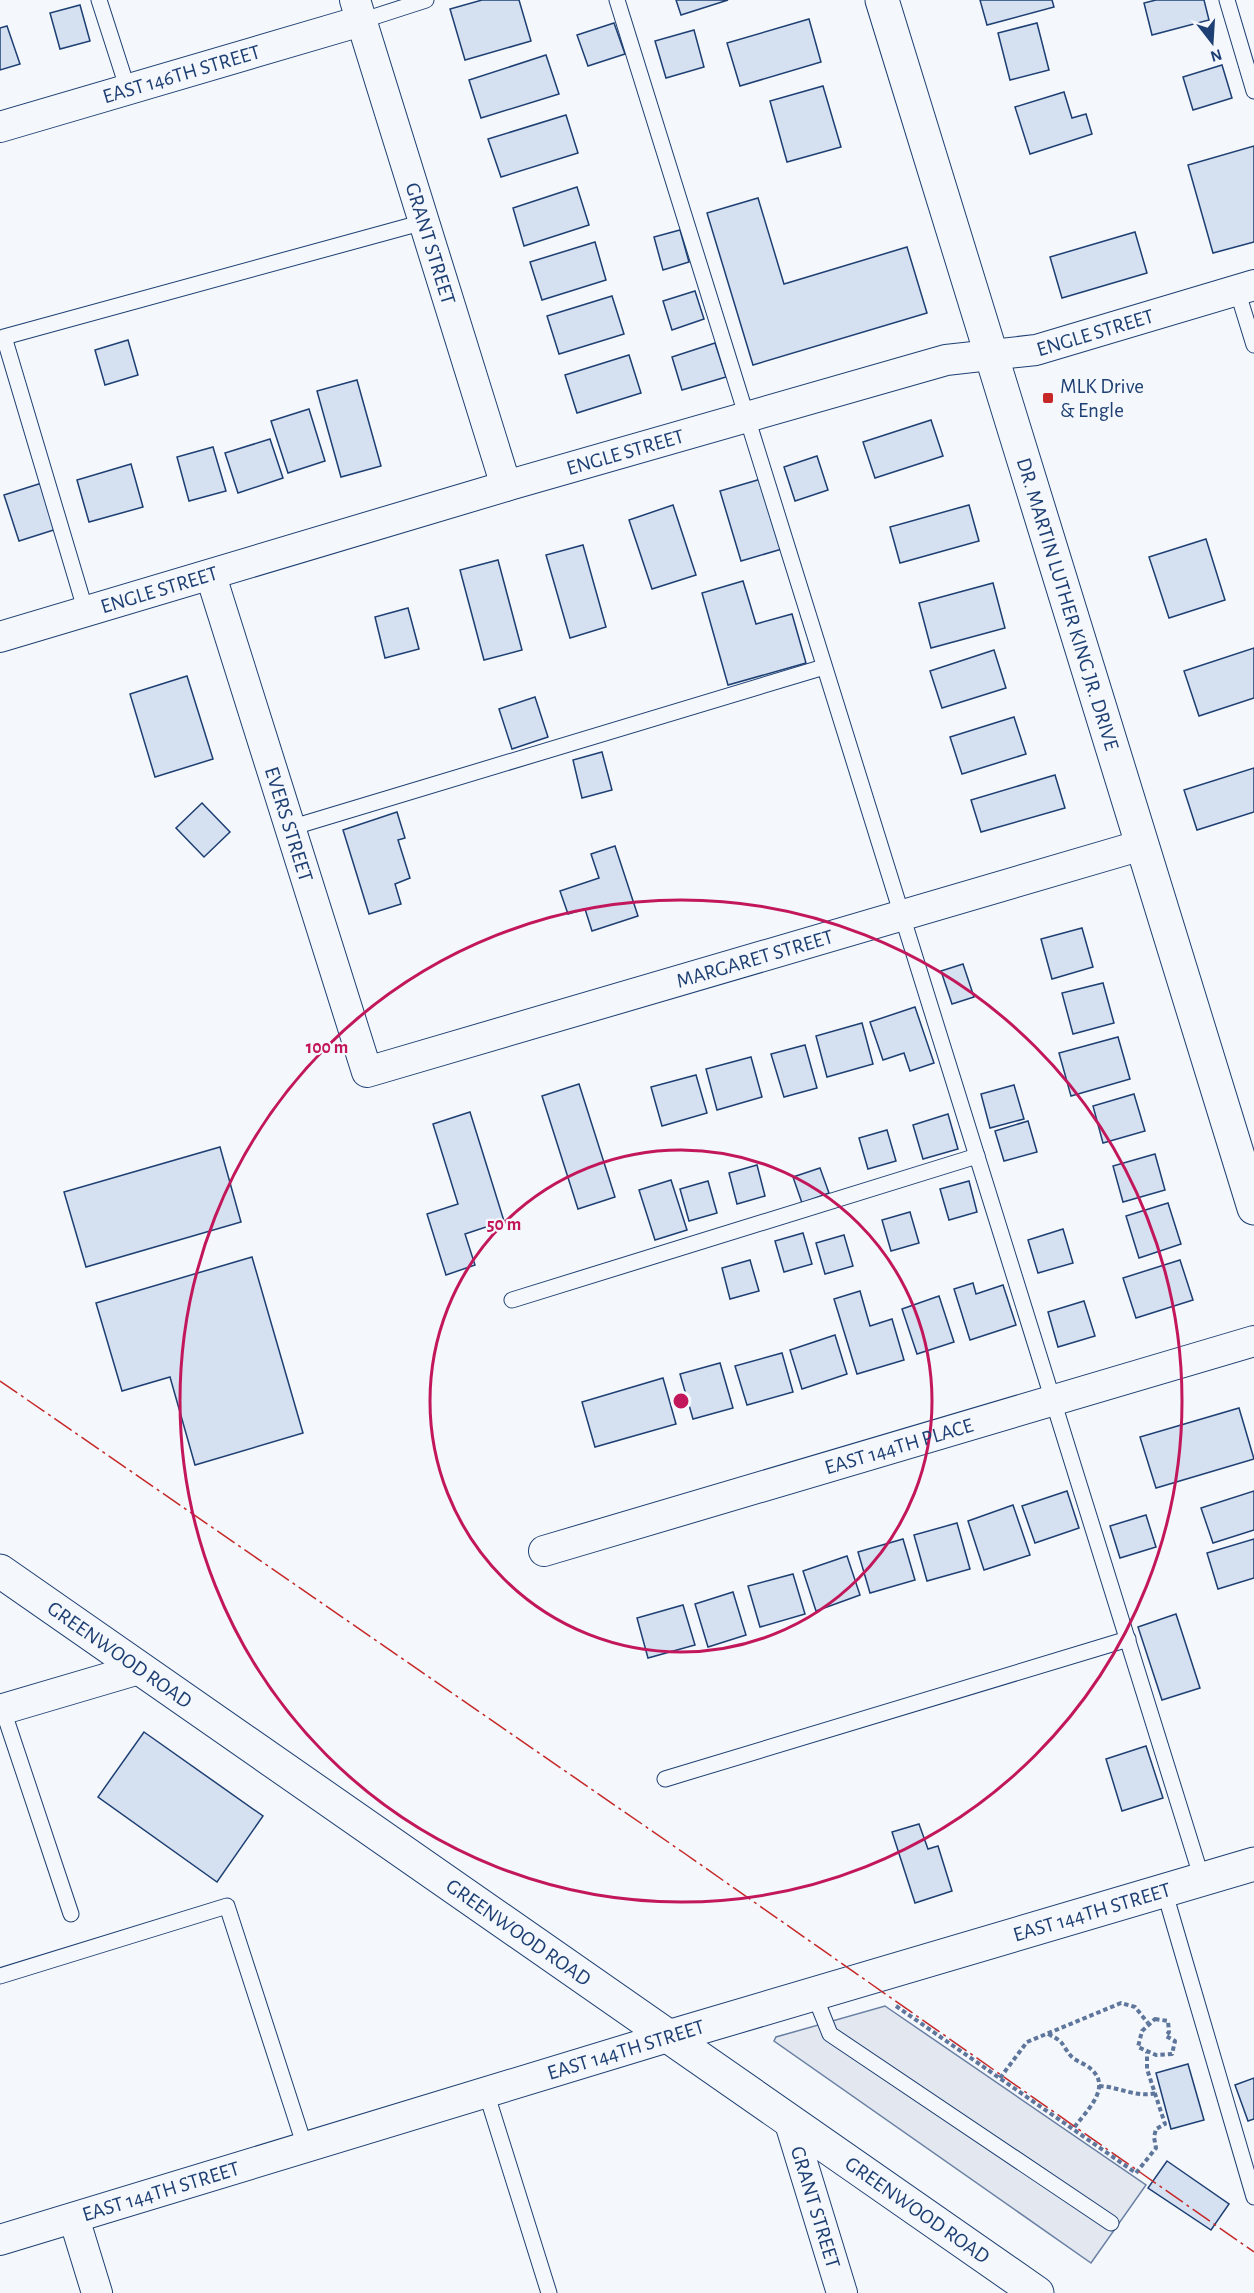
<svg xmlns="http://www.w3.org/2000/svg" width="1254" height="2293" font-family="'Alegreya Sans',sans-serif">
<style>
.parking{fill:#e3e8f0;stroke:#687fa3;stroke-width:1.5}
.building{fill:#d5e0f0;stroke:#1d3f73;stroke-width:1.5}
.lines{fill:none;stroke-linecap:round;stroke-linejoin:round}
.service-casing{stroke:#1d3f73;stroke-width:17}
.minor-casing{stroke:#1d3f73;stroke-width:32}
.tertiary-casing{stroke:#1d3f73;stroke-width:35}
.path{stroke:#5e769c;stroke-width:4;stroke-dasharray:4.5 3;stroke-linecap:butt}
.service{stroke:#f4f7fb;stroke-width:15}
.minor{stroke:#f4f7fb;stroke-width:30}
.tertiary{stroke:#f4f7fb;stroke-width:33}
.power{stroke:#c62828;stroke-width:1.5;stroke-dasharray:21 4.5 3 4.5;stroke-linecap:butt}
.ring{fill:none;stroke:#c2185b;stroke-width:3}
.poi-dot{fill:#c62828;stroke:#f4f7fb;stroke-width:2}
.labels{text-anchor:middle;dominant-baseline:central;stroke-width:4.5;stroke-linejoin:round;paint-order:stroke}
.street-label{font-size:21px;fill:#1d3f73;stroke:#f4f7fb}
.poi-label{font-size:21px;fill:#1d3f73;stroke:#f4f7fb;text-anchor:start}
.centre{fill:#c2185b;stroke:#f4f7fb;stroke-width:3}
.ring-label{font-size:18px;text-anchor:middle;font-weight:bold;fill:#c2185b;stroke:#f4f7fb;stroke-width:4.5;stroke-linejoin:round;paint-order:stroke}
</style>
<rect width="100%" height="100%" fill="#f4f7fb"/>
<polygon class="parking" points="885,2006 1146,2185 1091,2263 774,2041 776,2037"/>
<g class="building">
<polygon points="482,0 519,0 531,41 465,60 450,9"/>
<polygon points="676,0 728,0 681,15"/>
<polygon points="980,0 1052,0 1054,7 987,25"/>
<polygon points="1156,0 1204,0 1209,20 1152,35 1144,3"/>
<polygon points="80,5 90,41 60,49 50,13"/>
<polygon points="809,19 821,62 740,86 727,43"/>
<polygon points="614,23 625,54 588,66 577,35"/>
<polygon points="1037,23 1049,70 1010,80 998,33"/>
<polygon points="7,26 20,64 0,70 0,28"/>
<polygon points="694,30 704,67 666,78 655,41"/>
<polygon points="546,55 559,94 481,118 469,80"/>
<polygon points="1222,65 1232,98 1193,110 1183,77"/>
<polygon points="823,86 841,147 787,162 770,101"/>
<polygon points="1064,92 1072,118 1086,114 1092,134 1030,154 1015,107"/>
<polygon points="566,115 578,153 501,177 488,139"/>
<polygon points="1254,146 1254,242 1213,253 1188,165"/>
<polygon points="577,187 589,225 524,246 513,208"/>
<polygon points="758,198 784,284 907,247 927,313 753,365 707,213"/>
<polygon points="680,230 689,262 663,270 654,237"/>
<polygon points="1135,232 1147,273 1062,298 1050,257"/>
<polygon points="595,242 606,280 542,300 530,262"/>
<polygon points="695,291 704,319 672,330 663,301"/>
<polygon points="612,296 624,334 559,354 547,316"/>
<polygon points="128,340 138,375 105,385 95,350"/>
<polygon points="715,343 726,377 682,390 672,357"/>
<polygon points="629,355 641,393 577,413 565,375"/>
<polygon points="357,380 381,466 341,477 317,391"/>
<polygon points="309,409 325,461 288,473 271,421"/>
<polygon points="931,420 943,456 875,478 863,442"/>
<polygon points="270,439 283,478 238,493 225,453"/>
<polygon points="213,447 226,491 189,501 177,457"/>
<polygon points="817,456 828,490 795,501 784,467"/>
<polygon points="131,464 143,507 89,522 77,480"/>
<polygon points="761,479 782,549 741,561 720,491"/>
<polygon points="45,482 60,528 19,541 4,495"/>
<polygon points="673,505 696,575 652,589 629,520"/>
<polygon points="969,505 979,541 900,563 890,527"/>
<polygon points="1206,539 1225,600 1169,618 1149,557"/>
<polygon points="583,545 606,627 570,638 546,555"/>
<polygon points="498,560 522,650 484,660 460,570"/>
<polygon points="743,581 756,624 792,614 806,663 728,685 702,593"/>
<polygon points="993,583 1005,628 931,648 919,603"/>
<polygon points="408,608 419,649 385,658 375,617"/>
<polygon points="1254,648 1254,698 1199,716 1184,671"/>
<polygon points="994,650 1006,688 942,708 930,671"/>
<polygon points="187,676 213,759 155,777 130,694"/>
<polygon points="535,697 548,737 512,749 499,709"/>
<polygon points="1014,717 1026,754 962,774 950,737"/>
<polygon points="602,752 612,790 582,798 573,760"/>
<polygon points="1254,768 1254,812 1197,830 1184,790"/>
<polygon points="1055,775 1065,808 981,832 971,800"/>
<polygon points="202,803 230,832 204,857 176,828"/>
<polygon points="397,812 405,838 398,840 410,878 395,884 401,904 369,914 343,830"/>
<polygon points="615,846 638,916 592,931 585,909 568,914 560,891 599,878 591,854"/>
<polygon points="1082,928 1093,967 1052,979 1041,939"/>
<polygon points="963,964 974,997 952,1004 941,971"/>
<polygon points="1103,983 1114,1023 1073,1034 1062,993"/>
<polygon points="915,1007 934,1063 910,1071 904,1053 883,1060 870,1022"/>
<polygon points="862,1023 873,1064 827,1077 816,1036"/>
<polygon points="1118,1037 1130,1079 1071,1096 1059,1053"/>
<polygon points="805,1045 817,1088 784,1097 771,1054"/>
<polygon points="751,1057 762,1097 717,1110 706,1069"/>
<polygon points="696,1075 707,1113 662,1126 651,1087"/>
<polygon points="579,1084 615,1197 578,1209 542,1096"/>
<polygon points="1014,1085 1024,1119 990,1128 981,1094"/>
<polygon points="1134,1094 1145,1131 1103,1143 1093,1106"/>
<polygon points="470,1112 504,1221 465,1234 475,1265 446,1275 427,1214 458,1204 433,1124"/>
<polygon points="948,1114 958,1149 923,1159 913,1125"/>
<polygon points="1028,1121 1037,1152 1004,1161 995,1131"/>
<polygon points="887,1130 896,1161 868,1169 859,1138"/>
<polygon points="220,1147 241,1222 86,1267 64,1192"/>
<polygon points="1155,1154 1165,1190 1123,1202 1113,1166"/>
<polygon points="757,1165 765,1196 737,1204 729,1173"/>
<polygon points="820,1168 829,1193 802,1203 793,1177"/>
<polygon points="671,1180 687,1230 655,1240 639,1190"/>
<polygon points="708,1181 717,1213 689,1221 680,1189"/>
<polygon points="969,1181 977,1212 949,1220 940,1189"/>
<polygon points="1168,1203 1181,1244 1139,1258 1126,1216"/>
<polygon points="910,1212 919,1243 891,1251 882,1220"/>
<polygon points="1063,1229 1073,1263 1038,1273 1028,1240"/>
<polygon points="803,1233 812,1264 784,1272 775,1241"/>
<polygon points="844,1235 853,1266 825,1274 816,1243"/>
<polygon points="252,1257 303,1433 195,1465 170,1377 122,1391 96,1303"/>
<polygon points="750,1260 759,1291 730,1299 722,1268"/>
<polygon points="1180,1260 1193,1300 1136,1318 1123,1278"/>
<polygon points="973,1283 976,1294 1003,1285 1016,1325 970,1340 954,1289"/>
<polygon points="860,1291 870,1326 892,1319 904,1360 857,1374 834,1299"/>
<polygon points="939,1296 954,1342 917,1354 902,1309"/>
<polygon points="1084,1301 1095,1336 1058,1347 1048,1312"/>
<polygon points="835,1335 847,1374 802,1389 790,1350"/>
<polygon points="782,1353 793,1392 747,1405 735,1366"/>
<polygon points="720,1363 733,1408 693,1419 680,1374"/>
<polygon points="663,1378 676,1424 595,1447 582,1402"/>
<polygon points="1239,1408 1254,1459 1156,1488 1140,1437"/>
<polygon points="1067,1491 1079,1528 1035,1543 1022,1506"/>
<polygon points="1254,1491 1254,1530 1213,1543 1201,1508"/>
<polygon points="1013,1505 1030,1555 984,1570 968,1521"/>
<polygon points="1146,1515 1156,1547 1120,1558 1110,1526"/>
<polygon points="957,1523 970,1569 927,1581 914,1535"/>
<polygon points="903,1539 915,1580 870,1593 858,1552"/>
<polygon points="1254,1539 1254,1578 1218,1589 1207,1553"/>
<polygon points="847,1556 860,1595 816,1611 803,1571"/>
<polygon points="793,1574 805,1614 760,1627 748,1586"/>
<polygon points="733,1592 746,1635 708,1647 695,1604"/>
<polygon points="683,1605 695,1645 648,1658 637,1618"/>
<polygon points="1176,1614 1200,1688 1162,1700 1138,1627"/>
<polygon points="144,1732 263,1816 217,1882 98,1797"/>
<polygon points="1146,1746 1163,1798 1122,1811 1106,1759"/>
<polygon points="919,1824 928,1849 938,1846 952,1891 915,1903 892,1832"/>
<polygon points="1188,2064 1204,2120 1171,2129 1156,2073"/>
<polygon points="1254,2078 1254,2119 1248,2121 1235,2085"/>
<polygon points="1167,2161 1229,2204 1211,2230 1148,2188"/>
</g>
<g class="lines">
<g class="service-casing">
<g id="service">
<polyline points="99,0 128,90"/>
<polyline points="617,0 1202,1879"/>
<polyline points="1227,0 1254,91"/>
<polyline points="361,21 426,0"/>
<polyline points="1237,290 1254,345"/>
<polyline points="86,612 4,337 424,222"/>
<polyline points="290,828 824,667"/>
<polyline points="512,1300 977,1156"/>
<polyline points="3,1710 71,1914"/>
<polyline points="665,1779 1128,1639"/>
<polyline points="1164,1890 1254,2197"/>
<polyline points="0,1976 227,1906 305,2147"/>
<polyline points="814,1994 830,2034 1111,2223"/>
<polyline points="486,2092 549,2293"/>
</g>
</g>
<g class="minor-casing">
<g id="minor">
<path id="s1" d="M355,0L506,486"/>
<path id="s2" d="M0,127L361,21"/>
<path id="s3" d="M211,576L367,1072L1142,845"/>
<path id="s4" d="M0,637L506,486L946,360L1036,350L1254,285"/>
<path id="s5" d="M544,1551L1254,1341"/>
<polyline points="0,1710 139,1669"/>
<path id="s6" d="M790,2123L842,2293"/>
<polyline points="74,2218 97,2293"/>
<path id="s7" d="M0,2240L668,2037"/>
</g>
</g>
<g class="tertiary-casing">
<g id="tertiary">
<path id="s8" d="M882,0L1254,1208"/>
<path id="s9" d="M0,1571L1037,2293"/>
<path id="s10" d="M668,2037L1254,1864"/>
</g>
</g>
<g class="path">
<polyline points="896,2006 1136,2173 1156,2148 1154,2137 1156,2129 1165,2124 1147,2069 1147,2052"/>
<polygon points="1155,2019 1168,2021 1169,2032 1166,2036 1175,2041 1172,2054 1156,2055 1138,2047 1142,2031"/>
<path d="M1048,2034C1066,2043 1060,2043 1071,2056C1075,2061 1086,2064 1091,2069C1113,2088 1085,2112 1073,2129"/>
<polyline points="1000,2078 1027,2042 1121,2003 1135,2007 1148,2023"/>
<path d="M1099,2086C1120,2087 1136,2098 1156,2093"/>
</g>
<use href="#service" class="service"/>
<use href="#minor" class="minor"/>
<use href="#tertiary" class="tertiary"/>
<polyline class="power" points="0,1381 684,1853 1254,2252"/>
</g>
<g class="ring">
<circle cx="681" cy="1401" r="251"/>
<circle cx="681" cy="1401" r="501"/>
</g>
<rect class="poi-dot" x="1042" y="392" width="12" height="12" rx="3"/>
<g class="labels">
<g class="street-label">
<text stroke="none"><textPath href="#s2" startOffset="189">EAST 146TH STREET</textPath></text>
<text stroke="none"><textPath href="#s1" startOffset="255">GRANT STREET</textPath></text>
<text stroke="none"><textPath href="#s4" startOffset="1138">ENGLE STREET</textPath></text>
<text stroke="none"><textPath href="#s4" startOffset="652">ENGLE STREET</textPath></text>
<text stroke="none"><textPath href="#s4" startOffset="166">ENGLE STREET</textPath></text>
<text stroke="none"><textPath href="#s8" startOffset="632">DR. MARTIN LUTHER KING JR. DRIVE</textPath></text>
<text stroke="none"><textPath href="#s3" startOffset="260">EVERS STREET</textPath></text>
<text stroke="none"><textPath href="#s3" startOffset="924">MARGARET STREET</textPath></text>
<text stroke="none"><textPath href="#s5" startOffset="370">EAST 144TH PLACE</textPath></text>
<text stroke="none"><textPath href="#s9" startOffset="146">GREENWOOD ROAD</textPath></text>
<text stroke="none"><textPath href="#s10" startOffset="442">EAST 144TH STREET</textPath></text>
<text stroke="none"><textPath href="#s9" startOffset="632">GREENWOOD ROAD</textPath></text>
<text transform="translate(626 2050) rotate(-17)">EAST 144TH STREET</text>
<text stroke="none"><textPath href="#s7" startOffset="168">EAST 144TH STREET</textPath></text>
<text stroke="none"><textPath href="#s6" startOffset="88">GRANT STREET</textPath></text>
<text stroke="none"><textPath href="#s9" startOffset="1118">GREENWOOD ROAD</textPath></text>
</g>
<g class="poi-label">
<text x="1060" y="386">MLK Drive<tspan x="1060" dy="24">&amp; Engle</tspan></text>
</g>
</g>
<circle cx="681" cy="1401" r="9" class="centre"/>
<g class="ring-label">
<text x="327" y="1053">100 m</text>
<text x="504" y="1230">50 m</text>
</g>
<g transform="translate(1212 42) rotate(163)" stroke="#f4f7fb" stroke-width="4.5" paint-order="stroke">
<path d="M0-4.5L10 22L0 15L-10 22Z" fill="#1d3f73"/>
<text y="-9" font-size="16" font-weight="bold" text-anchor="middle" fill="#1d3f73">N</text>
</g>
</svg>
